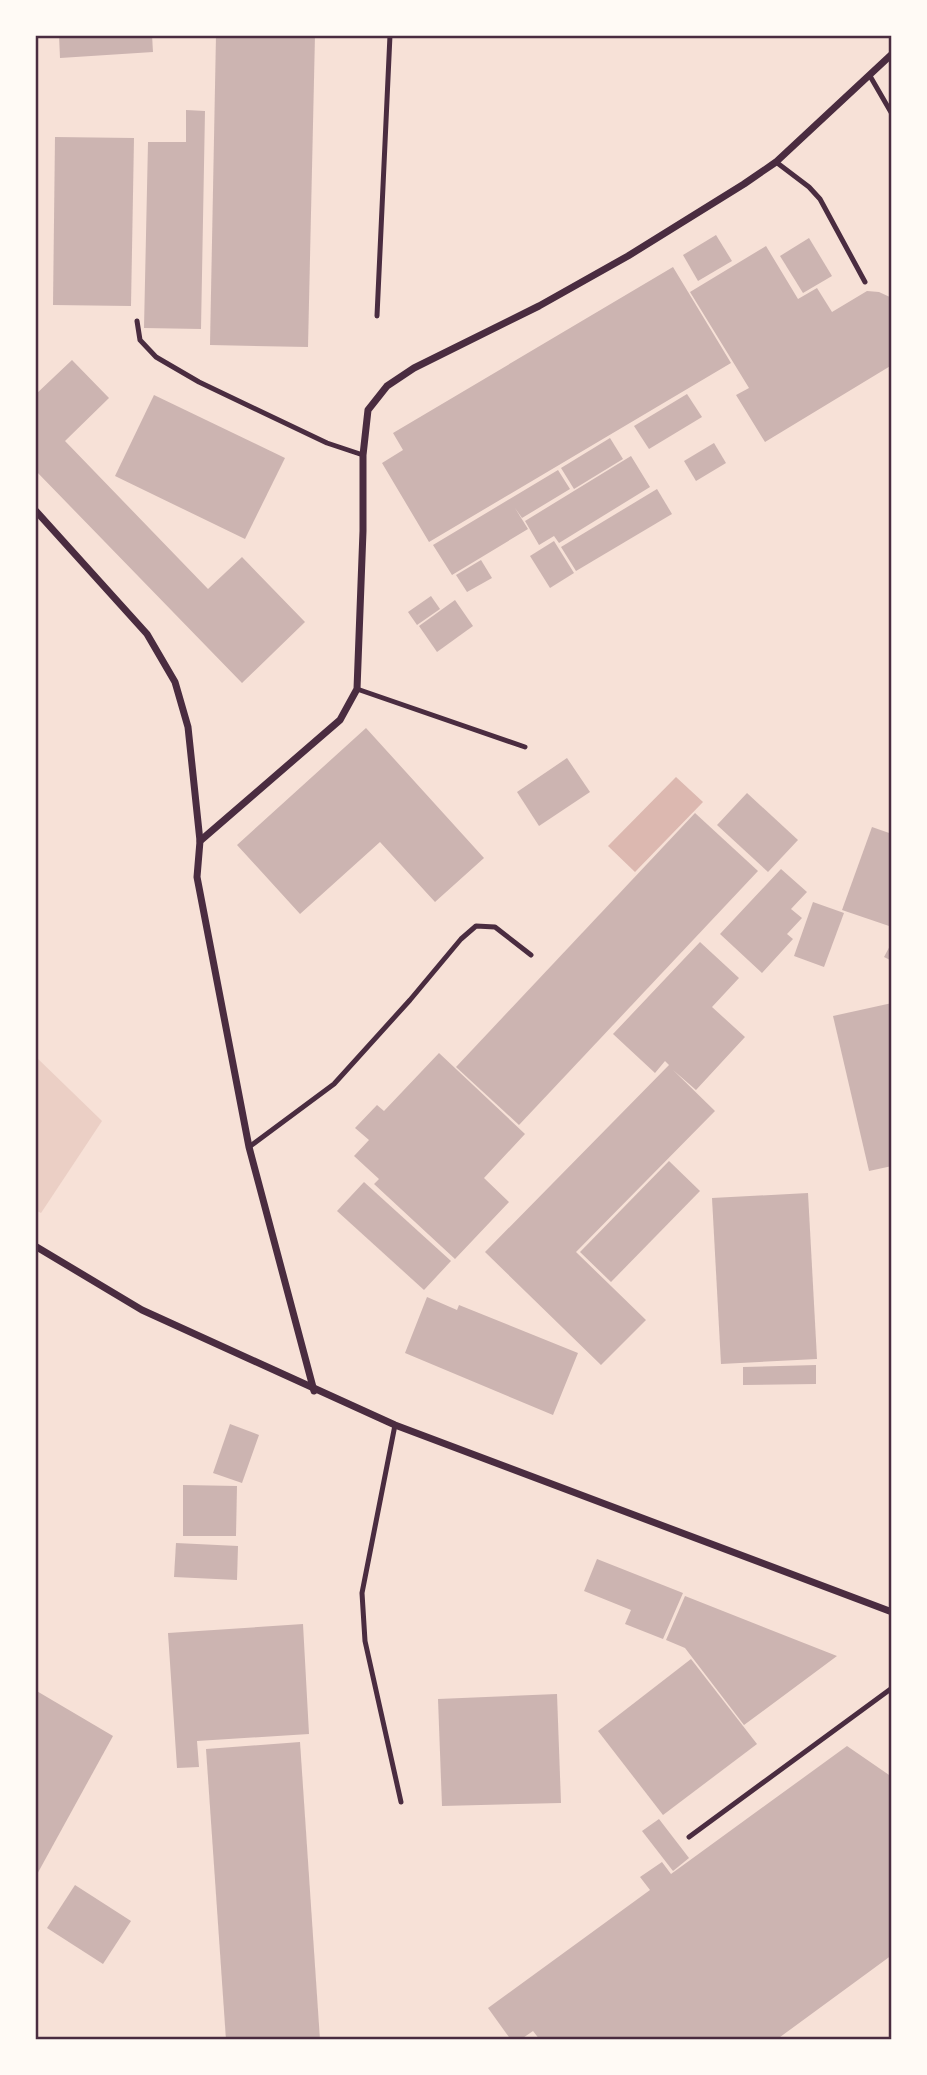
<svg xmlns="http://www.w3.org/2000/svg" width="927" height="2075" font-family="'Asap Condensed',sans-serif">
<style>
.green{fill:#ebcfc5}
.water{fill:#dcb8b0}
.building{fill:#ccb4b1}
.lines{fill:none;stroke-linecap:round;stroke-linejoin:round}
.service{stroke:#4a2c40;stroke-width:5}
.minor{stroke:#4a2c40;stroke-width:7}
.neatline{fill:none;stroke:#4a2c40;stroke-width:2.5}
</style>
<rect width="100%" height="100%" fill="#f7e1d7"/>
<polygon class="green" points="35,1056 102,1121 41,1213 35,1210"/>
<polygon class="water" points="676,777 703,802 635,872 608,846"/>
<g class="building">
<polygon points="59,35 152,35 153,52 60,58"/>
<polygon points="216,35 315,35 308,347 210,345"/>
<polygon points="186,110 205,111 201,329 144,328 148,142 186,142"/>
<polygon points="55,137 134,138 131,306 53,305"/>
<polygon points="716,235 732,261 698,281 683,255"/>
<polygon points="809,238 832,276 803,293 780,256"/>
<polygon points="766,246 798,299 817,288 832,312 867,291 879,292 892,298 892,365 765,442 736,395 749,388 690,292"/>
<polygon points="673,267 731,363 429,542 382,463 403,450 393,433"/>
<polygon points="72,360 109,398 65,441 208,589 242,557 305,622 242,683 35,470 35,395"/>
<polygon points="687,394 702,417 649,449 634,426"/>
<polygon points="154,395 285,458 245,539 115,476"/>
<polygon points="610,438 623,459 574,489 561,468"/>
<polygon points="714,443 726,463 696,481 684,461"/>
<polygon points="631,456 650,487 559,543 554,536 539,545 525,521"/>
<polygon points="558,470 570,489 522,518 515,508 528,529 452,575 433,545"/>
<polygon points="657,489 672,514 576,571 561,547"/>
<polygon points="554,541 574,573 550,588 530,556"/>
<polygon points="481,560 492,578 467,592 456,575"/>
<polygon points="431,596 440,609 417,625 408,612"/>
<polygon points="455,600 473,626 437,652 419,626"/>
<polygon points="366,728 484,858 435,902 380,842 300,914 237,845"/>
<polygon points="567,758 590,792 539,826 517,792"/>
<polygon points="747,793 798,840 768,872 717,825"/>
<polygon points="695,813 758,871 519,1125 456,1067"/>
<polygon points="872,827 892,834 892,927 842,910"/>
<polygon points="781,869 807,892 791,909 802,918 787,934 793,939 762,973 720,934"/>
<polygon points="813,902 844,913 824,967 794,956"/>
<polygon points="700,942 739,978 712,1007 745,1037 696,1090 673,1070 715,1111 576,1252 646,1320 601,1365 485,1252 669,1065 665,1061 655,1073 613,1034"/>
<polygon points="892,942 892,961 884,957"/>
<polygon points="892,1003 892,1166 869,1171 833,1016"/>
<polygon points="439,1053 525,1134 484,1178 509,1202 455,1259 374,1184 379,1179 354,1156 369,1140 355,1128 377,1105 384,1111"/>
<polygon points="669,1161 700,1191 611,1282 580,1252"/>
<polygon points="364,1182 451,1261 424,1290 337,1211"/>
<polygon points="808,1193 817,1359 721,1364 712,1198"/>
<polygon points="427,1297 457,1310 459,1305 578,1353 553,1415 405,1353"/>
<polygon points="816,1365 816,1384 743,1385 743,1367"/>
<polygon points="230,1424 259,1435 242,1483 213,1473"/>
<polygon points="183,1485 237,1486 236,1536 183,1536"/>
<polygon points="176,1543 238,1546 237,1580 174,1577"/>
<polygon points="597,1559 683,1593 663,1639 625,1624 631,1610 584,1591"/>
<polygon points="685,1596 837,1656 744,1725 685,1648 666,1640"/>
<polygon points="303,1624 309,1734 197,1741 199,1767 177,1768 168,1633"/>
<polygon points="691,1659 757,1744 663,1815 598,1731"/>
<polygon points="35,1690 113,1736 35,1878"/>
<polygon points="557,1694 561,1803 442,1806 438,1699"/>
<polygon points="300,1742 320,2040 226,2040 206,1749"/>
<polygon points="847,1746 892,1777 892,1955 776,2040 540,2040 533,2031 520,2040 511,2040 488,2008 650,1890 640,1877 662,1862 671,1874"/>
<polygon points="659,1819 689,1858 673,1871 642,1831"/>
<polygon points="75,1885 131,1921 103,1964 47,1928"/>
</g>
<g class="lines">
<g class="service">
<polyline points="870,76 892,114"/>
<polyline points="776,162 809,187 820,199 865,282"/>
<polyline points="377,316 390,35"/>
<polyline points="137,321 140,340 156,357 199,382 327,443 363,455"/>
<polyline points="357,689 525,747"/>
<polyline points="249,1147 334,1084 410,1000 461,939 476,926 495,927 531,955"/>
<polyline points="395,1425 362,1593 365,1641 401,1802"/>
<polyline points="689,1837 892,1688"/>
</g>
<g class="minor">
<polyline points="35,510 147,634 175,682 188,727 200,841"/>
<polyline points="35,1246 142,1310 395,1425 892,1612"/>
<polyline points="314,1391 249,1147 197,877 200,841 340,720 357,689 363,531 363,455 368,410 387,386 414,368 539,306 628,256 744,184 776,162 892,54"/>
</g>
</g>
<rect width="927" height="2075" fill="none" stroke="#fffaf5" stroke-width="74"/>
<rect x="37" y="37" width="853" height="2001" class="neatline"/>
</svg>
